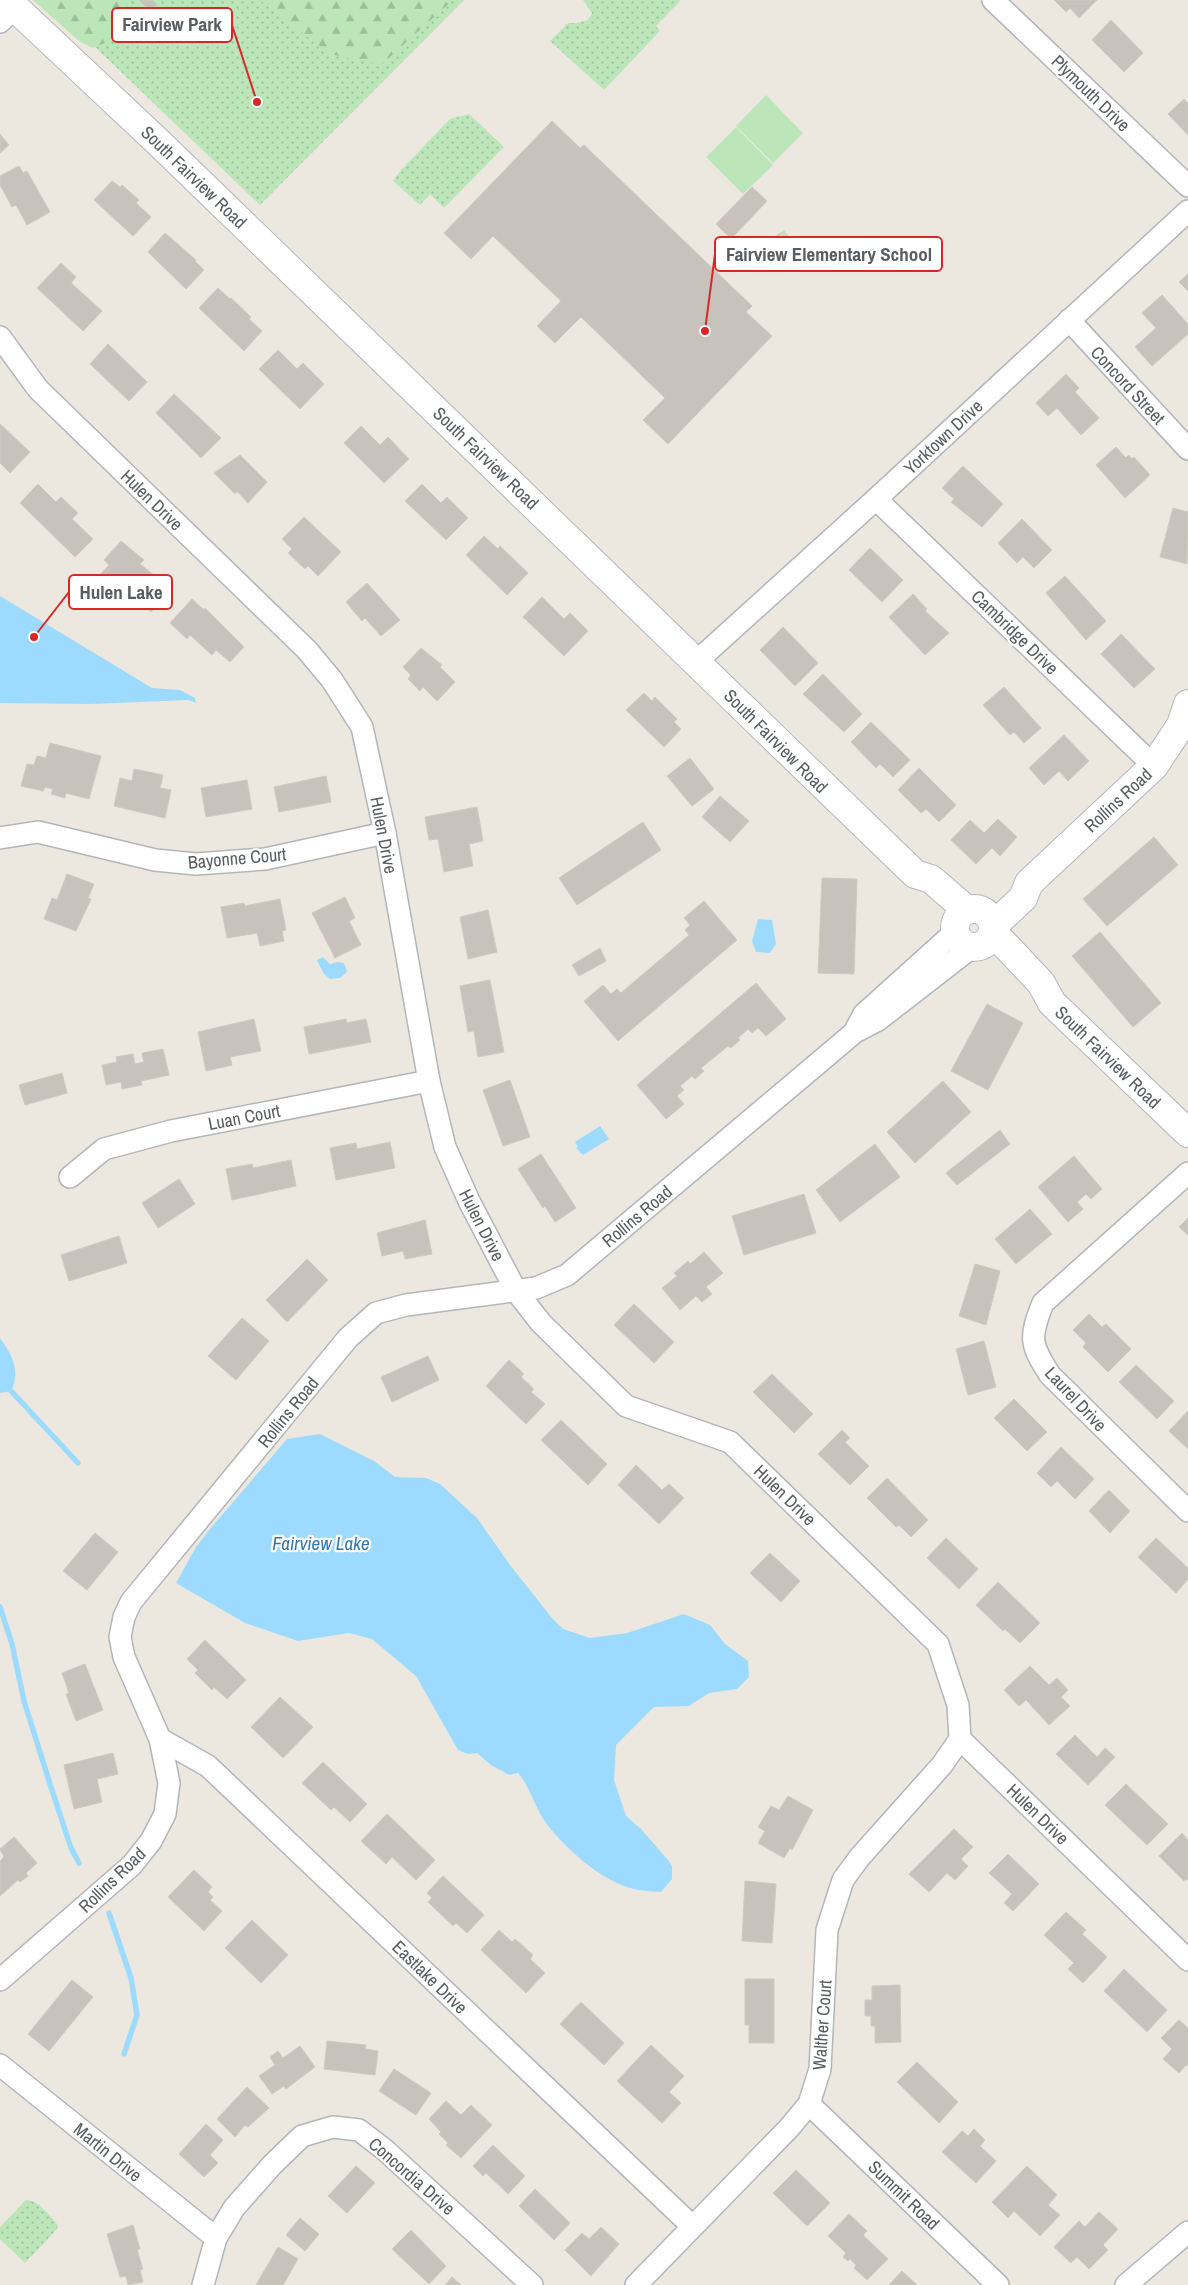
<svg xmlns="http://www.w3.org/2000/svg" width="1188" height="2285" font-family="'Archivo Narrow',sans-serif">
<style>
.grass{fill:url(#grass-dots)}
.forest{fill:url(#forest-firs)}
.garden{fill:url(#garden-furrows)}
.pitch{fill:#bce6b9}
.water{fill:#9cdbff}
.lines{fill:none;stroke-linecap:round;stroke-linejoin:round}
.stream{stroke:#9cdbff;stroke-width:5.5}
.building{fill:#c7c3bc;stroke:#d1c9bd}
.street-casing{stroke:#b2b6bb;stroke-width:24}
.secondary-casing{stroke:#b3b7bd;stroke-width:30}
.street{stroke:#fff;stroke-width:21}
.secondary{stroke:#fff;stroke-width:28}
.labels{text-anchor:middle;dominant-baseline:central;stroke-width:4.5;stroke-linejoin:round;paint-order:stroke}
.street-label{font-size:18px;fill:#585d61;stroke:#fff}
.water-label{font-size:19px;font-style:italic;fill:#3377ad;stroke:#fff}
.leader{fill:none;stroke:#d62828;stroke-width:2}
.callout-dot{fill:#d62828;stroke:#fff;stroke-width:2}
.callout{fill:#fff;stroke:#d62828;stroke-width:2}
.callout-label{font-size:19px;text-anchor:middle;font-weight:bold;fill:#585d61}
</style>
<defs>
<pattern id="grass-dots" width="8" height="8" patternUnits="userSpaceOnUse" patternTransform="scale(1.25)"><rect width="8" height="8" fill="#bce6b9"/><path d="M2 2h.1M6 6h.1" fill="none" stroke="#9cbe9a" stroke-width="1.8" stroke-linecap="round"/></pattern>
<pattern id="forest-firs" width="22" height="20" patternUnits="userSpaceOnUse" patternTransform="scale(1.25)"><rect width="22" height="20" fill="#bce6b9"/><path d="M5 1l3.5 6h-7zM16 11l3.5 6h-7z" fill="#9cbe9a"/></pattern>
<pattern id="garden-furrows" width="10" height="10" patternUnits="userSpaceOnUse" patternTransform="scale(1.25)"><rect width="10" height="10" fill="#bce6b9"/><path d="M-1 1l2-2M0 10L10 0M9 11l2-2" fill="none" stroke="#9cbe9a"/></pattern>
</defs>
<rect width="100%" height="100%" fill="#ece8df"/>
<g class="grass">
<polygon points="46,0 464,0 260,205"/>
<polygon points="583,0 681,0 656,26 660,31 604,90 550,41 568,23 577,23 588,20 592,13"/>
<polygon points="469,114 504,147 444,208 430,194 420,205 393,181 400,171 450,119"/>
<path d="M26,2200C40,2201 49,2215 58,2225L57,2229L25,2263L0,2239V2227Z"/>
</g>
<g class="forest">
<polygon points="33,0 126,0 107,42 92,48 79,41"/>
<polygon points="260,0 453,0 381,65 330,54"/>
</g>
<polygon class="garden" points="784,230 800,252 774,271 758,250"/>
<g class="pitch">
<polygon points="766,95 803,133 773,163 736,126"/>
<polygon points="736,127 773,165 743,194 706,157"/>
</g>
<g class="water">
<polygon points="0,596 152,688 180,690 195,698 196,703 189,700 90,704 0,703"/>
<polygon points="758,919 772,920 776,944 770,953 756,952 752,941"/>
<polygon points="323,957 330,964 338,962 344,963 347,972 340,978 330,979 324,974 317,960"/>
<polygon points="600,1126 609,1139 583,1155 576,1148 578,1147 575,1142"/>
<path d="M0,1338C12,1355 21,1371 11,1391L0,1393Z"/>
<path d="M320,1434L374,1461L395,1477L426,1478L440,1484L477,1518L510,1565L552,1618L563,1629L590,1638L627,1633L684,1614L710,1625L725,1644L748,1661L749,1677L737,1689L709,1693L689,1706L654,1707L616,1745L614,1780L626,1816L641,1829L668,1860L672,1866V1879L661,1892C652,1891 642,1891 634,1889C602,1882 562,1846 544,1820C534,1805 530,1787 518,1773L509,1775L491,1765L477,1753L468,1754L458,1750L416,1676L372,1639L349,1633L298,1641L245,1623L176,1583L196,1547L210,1529L287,1439Z"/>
</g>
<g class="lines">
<g class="stream">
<polyline points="0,1379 78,1463"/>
<polyline points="0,1607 12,1644 24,1701 50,1784 71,1848 79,1863"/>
<polyline points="109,1913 131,1978 137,2015 124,2054"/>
</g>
</g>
<g class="building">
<polygon points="139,0 152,0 157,4 151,12"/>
<polygon points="1054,0 1097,0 1079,18 1070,8 1066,12"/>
<polygon points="1111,20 1143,53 1124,72 1092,40"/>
<polygon points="1184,99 1188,103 1188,135 1168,114"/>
<polygon points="552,121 580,148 584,145 752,306 746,312 772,336 668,444 643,420 665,398 581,317 555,343 537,326 561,301 493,236 471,259 444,233"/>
<polygon points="0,134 9,145 0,153"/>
<polygon points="19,166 23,173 27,171 50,212 27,225 16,205 12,207 0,185 0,176"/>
<polygon points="112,181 120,187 122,185 139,200 136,203 151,217 133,236 94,200"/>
<polygon points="752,187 767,201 731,239 716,224"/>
<polygon points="165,233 196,260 195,261 204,270 186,289 148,252"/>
<polygon points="61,263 76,277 71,283 102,311 83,331 37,288"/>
<polygon points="1188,274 1188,291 1179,282"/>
<polygon points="218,288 230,299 231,298 251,317 249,319 262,331 244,351 199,308"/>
<polygon points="1162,295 1188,324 1188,334 1152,366 1135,347 1156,328 1142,313"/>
<polygon points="108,344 147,382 129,401 90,364"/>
<polygon points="278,350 297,369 303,363 324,384 300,409 259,369"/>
<polygon points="1066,374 1079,388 1075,392 1099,418 1081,435 1057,408 1048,416 1036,403"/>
<polygon points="174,394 221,438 201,458 156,413"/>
<polygon points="0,424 30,452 10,473 0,463"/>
<polygon points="361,426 380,445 388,437 409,459 384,483 344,443"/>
<polygon points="1116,447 1126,458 1129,455 1132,459 1134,457 1150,475 1125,498 1096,465"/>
<polygon points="240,455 267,482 248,503 237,491 235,494 214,473"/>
<polygon points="963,466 1003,504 982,527 951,502 954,499 942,488"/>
<polygon points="38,484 56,502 61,497 78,513 72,519 93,539 75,557 20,503"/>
<polygon points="422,484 441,503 447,497 468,518 446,540 405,501"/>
<polygon points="1173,508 1188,512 1187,564 1160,557"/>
<polygon points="304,517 341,552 318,576 308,566 305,569 288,553 292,549 282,539"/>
<polygon points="1022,519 1052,550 1034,568 1023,557 1017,563 998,543"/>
<polygon points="484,536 498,549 500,546 528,573 507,595 466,555"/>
<polygon points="121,541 144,560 140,564 171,589 151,612 134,598 130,603 98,577 109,565 104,560"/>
<polygon points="870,548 903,580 882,602 849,570"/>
<polygon points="1065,576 1106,621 1086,640 1046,593"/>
<polygon points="367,583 400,620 381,636 365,618 362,621 346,602"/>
<polygon points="913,594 927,609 925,611 949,633 925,655 889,617"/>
<polygon points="542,597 564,619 570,613 588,631 564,656 523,617"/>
<polygon points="192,599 204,610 205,608 244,647 230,662 216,650 212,655 190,635 187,639 170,623"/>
<polygon points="783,627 818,663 795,686 760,650"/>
<polygon points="1121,634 1155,669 1134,688 1101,654"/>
<polygon points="421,648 442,665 440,667 455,682 437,701 423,687 420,691 408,679 411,675 403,667"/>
<polygon points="823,674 862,714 844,732 803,694"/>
<polygon points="1004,687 1041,728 1024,743 1014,732 1010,735 983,705"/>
<polygon points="644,693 652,701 655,697 677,719 674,722 681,729 664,747 626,710"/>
<polygon points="871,722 910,760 893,777 880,764 876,768 851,742"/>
<polygon points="1064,735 1089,761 1068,781 1059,771 1044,785 1029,768"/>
<polygon points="50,743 101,756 89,799 66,793 65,798 51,794 53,789 45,787 43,791 21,786 27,764 34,765 37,756 46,758"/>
<polygon points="690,758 714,789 692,806 667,776"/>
<polygon points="919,768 956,805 939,822 926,809 921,813 898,790"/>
<polygon points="134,769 163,775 160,788 171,790 165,818 114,806 120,778 132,781"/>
<polygon points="326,776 331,802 279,812 274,787"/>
<polygon points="247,780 252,809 206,817 201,788"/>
<polygon points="720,796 749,821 730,842 702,817"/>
<polygon points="477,807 483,841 469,844 473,866 444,872 438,839 429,840 425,817"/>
<polygon points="998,819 1017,837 1000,856 992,848 976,864 951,840 970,820 984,833"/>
<polygon points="643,822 661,850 577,905 559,878"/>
<polygon points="1154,837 1178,865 1107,926 1083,899"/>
<polygon points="67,874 94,884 88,898 91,899 76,931 44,919 52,898 57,900"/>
<polygon points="822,878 857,879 854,974 818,973"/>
<polygon points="345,897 355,918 349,921 361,945 335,958 312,913"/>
<polygon points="280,899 286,930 282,931 284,941 260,946 257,933 227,938 221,907 244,903 245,906"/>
<polygon points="704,901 737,940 618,1041 584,1001 603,985 611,994 617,989 621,993 689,935 685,930 690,925 684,918"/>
<polygon points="488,910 497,952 468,959 460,917"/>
<polygon points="1100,932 1161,1003 1133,1027 1072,956"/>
<polygon points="600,948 606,961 579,976 572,965"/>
<polygon points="490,980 504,1052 478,1057 474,1031 468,1032 460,986"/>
<polygon points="756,983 786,1019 766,1036 758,1028 752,1033 748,1029 738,1038 740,1040 731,1048 728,1046 701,1068 704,1071 695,1079 692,1076 680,1086 684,1090 677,1096 684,1104 666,1119 637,1085"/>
<polygon points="987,1004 1023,1023 988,1090 951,1071"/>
<polygon points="254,1019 261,1051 230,1057 232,1065 206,1071 198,1032"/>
<polygon points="346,1019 347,1023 366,1019 371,1042 309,1054 304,1027"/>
<polygon points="163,1049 169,1075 141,1081 142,1085 122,1089 121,1082 106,1085 102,1065 117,1062 116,1057 133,1054 135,1064 144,1062 142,1053"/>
<polygon points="62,1073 67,1093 25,1105 19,1085"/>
<polygon points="510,1080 530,1137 503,1146 483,1090"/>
<polygon points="943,1081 971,1112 915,1163 887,1132"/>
<polygon points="1000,1130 1010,1144 957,1185 946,1173"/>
<polygon points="390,1142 395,1168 336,1180 330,1148 356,1143 357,1149"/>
<polygon points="875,1144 900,1177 840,1222 816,1190"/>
<polygon points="541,1154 576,1208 555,1222 545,1206 543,1208 518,1169"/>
<polygon points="1074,1156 1102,1189 1091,1199 1086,1194 1077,1202 1083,1209 1068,1222 1038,1187"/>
<polygon points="291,1160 296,1186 232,1200 226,1169 252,1164 253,1168"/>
<polygon points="179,1179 195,1204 158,1228 142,1203"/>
<polygon points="804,1194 816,1233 744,1255 732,1216"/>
<polygon points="1030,1209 1052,1234 1016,1264 995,1239"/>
<polygon points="1188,1218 1188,1235 1179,1227"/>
<polygon points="425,1220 432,1254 405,1259 403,1251 382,1256 377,1233"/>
<polygon points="119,1236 127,1263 69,1281 61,1255"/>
<polygon points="704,1252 723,1273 706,1287 712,1294 702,1302 696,1296 680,1310 662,1288 677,1276 674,1273 688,1261 690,1264"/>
<polygon points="307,1259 328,1280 287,1322 266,1300"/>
<polygon points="975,1264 1000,1271 986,1325 959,1316"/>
<polygon points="634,1304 674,1342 654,1363 614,1325"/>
<polygon points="1089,1314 1102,1327 1106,1324 1131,1349 1108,1372 1083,1347 1086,1343 1073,1330"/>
<polygon points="242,1318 269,1341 236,1380 208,1356"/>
<polygon points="984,1341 996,1387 968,1395 956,1349"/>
<polygon points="428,1356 439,1380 392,1402 381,1377"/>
<polygon points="509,1360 524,1374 521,1377 534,1389 531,1392 545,1404 526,1424 486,1386"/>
<polygon points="1136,1365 1174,1401 1157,1419 1119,1382"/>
<polygon points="772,1374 813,1414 794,1433 753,1392"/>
<polygon points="1014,1399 1047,1432 1027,1451 994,1418"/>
<polygon points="1188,1411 1188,1449 1169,1431"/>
<polygon points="561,1420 607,1464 588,1485 541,1440"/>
<polygon points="842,1430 850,1438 845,1442 869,1466 850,1485 818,1454"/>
<polygon points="1061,1447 1094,1479 1075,1499 1057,1481 1051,1487 1037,1473"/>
<polygon points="636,1465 662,1490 669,1484 684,1498 659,1524 618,1485"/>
<polygon points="887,1478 928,1520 911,1537 899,1525 896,1527 867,1498"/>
<polygon points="1109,1490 1130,1511 1110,1533 1089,1511"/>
<polygon points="95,1533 118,1552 87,1590 63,1571"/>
<polygon points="946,1538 978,1569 959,1589 927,1558"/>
<polygon points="1156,1538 1188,1568 1188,1579 1176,1593 1138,1557"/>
<polygon points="770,1553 800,1581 781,1602 750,1573"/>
<polygon points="998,1582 1040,1623 1020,1643 1005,1629 1003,1631 976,1605"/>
<polygon points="205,1640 246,1680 227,1699 214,1687 212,1690 195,1673 198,1670 187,1659"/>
<polygon points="85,1664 103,1710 76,1721 66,1694 69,1693 62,1673"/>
<polygon points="1030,1666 1049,1685 1057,1678 1068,1690 1061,1697 1070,1706 1049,1725 1026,1700 1019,1706 1004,1690"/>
<polygon points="280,1697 313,1727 283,1758 251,1727"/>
<polygon points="1075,1735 1097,1757 1105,1748 1115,1757 1088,1785 1056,1754"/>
<polygon points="113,1753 118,1774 97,1779 102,1802 74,1809 64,1765"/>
<polygon points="323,1762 367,1804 350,1822 334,1807 331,1810 302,1783"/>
<polygon points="1126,1784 1168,1824 1147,1845 1105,1805"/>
<polygon points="788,1796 813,1810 792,1850 790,1848 784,1858 758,1843 765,1831 758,1827 771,1806 779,1810"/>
<polygon points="387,1814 435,1860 416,1880 392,1857 386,1864 361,1841"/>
<polygon points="954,1829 973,1847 961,1859 968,1866 955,1880 947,1873 929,1892 909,1874"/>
<polygon points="1182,1833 1188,1840 1188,1879 1184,1881 1159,1856"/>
<polygon points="14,1837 37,1863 26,1873 28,1876 20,1882 18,1880 0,1896 0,1861 4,1857 0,1849"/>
<polygon points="1008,1854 1039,1884 1013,1911 1004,1903 1012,1894 989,1873"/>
<polygon points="194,1870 212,1887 208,1892 213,1897 210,1900 222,1911 204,1931 168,1897"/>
<polygon points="443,1876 484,1915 467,1933 456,1923 453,1926 428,1902 432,1898 427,1893"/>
<polygon points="745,1881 776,1884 772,1943 742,1941"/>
<polygon points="1066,1912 1086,1930 1082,1934 1107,1957 1083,1983 1068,1969 1074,1963 1044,1935"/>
<polygon points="252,1920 288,1955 261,1983 225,1948"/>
<polygon points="499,1930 512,1942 515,1939 533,1955 530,1959 545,1973 526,1993 481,1950"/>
<polygon points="1124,1969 1167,2010 1147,2032 1104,1991"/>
<polygon points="745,1979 774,1979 774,2043 749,2043 749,2025 745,2025"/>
<polygon points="72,1980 93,1997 49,2051 28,2034"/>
<polygon points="900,1985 901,2042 875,2043 875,2026 871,2026 871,2016 865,2016 865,2000 872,2000 872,1986"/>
<polygon points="581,2002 624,2043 604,2065 560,2024"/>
<polygon points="1179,2020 1188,2028 1188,2066 1186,2065 1179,2073 1163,2059 1172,2049 1161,2038"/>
<polygon points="327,2041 366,2045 365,2049 378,2051 375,2075 324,2069"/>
<polygon points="651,2045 684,2076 669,2092 681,2103 662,2123 617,2081"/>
<polygon points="300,2046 315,2067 286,2089 284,2086 272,2094 259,2076 275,2065 270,2057 278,2051 283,2058"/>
<polygon points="917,2062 958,2102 939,2123 897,2082"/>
<polygon points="394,2069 431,2093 416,2115 379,2091"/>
<polygon points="247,2087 269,2108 248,2127 245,2125 235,2137 217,2119"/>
<polygon points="446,2101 461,2115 471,2105 492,2125 461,2158 446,2145 448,2143 439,2134 441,2132 429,2119"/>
<polygon points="206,2124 223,2140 210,2155 218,2163 204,2177 179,2154"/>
<polygon points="974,2129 985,2140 980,2146 996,2161 976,2183 942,2152 962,2131 968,2136"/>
<polygon points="493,2145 525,2176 508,2194 486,2173 483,2176 473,2166"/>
<polygon points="356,2166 375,2183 347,2213 328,2196"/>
<polygon points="1027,2166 1057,2195 1048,2205 1060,2215 1040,2236 1014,2211 1008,2218 992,2202"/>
<polygon points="796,2170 830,2203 807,2226 773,2193"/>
<polygon points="535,2189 570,2223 554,2240 519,2206"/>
<polygon points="1099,2212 1118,2229 1103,2245 1108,2250 1089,2269 1077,2257 1071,2263 1054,2247 1079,2221 1085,2227"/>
<polygon points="849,2214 867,2231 863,2235 888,2259 867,2280 854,2268 856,2265 850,2259 848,2261 843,2257 846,2253 828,2236"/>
<polygon points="300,2218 319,2234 305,2251 286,2235"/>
<polygon points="133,2225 140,2249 137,2250 143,2269 140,2270 143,2282 128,2285 126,2276 120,2277 107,2234"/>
<polygon points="601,2227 619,2244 591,2276 565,2250 582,2233 589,2239"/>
<polygon points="411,2230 446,2266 429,2284 392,2249"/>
<polygon points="278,2247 298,2259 283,2285 256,2285"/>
<polygon points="902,2271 917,2285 889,2285"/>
<polygon points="452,2277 461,2285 445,2285"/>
</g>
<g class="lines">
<g class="street-casing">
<g id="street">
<polyline points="993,0 1188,186"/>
<polyline points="0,22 15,7"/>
<polyline points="1069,320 1188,449"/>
<polyline points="0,337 38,389 307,650 332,680 362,727 385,833 429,1081 445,1147 469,1201 516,1291 541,1323 626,1406 730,1442 938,1644 958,1705 960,1739 1188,1960"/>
<polyline points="876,499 1154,766"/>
<polyline points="696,662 876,499 1188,211"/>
<polyline points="0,838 38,832 155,860 196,864 265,859 385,833"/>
<polyline points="856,1029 864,1014 955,932"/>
<path d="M1188,1173L1043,1303C1029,1338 1030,1344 1050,1375L1188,1511"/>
<polyline points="70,1177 104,1149 171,1131 429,1081"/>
<polyline points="160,1739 208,1766 692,2226"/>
<polyline points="0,1980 132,1865 151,1841 165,1814 169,1783 160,1739 124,1657 120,1637 124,1617 131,1602 348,1338 376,1313 406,1305 536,1288 567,1275 855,1032 878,1020 971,948"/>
<polyline points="0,2065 216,2238"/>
<polyline points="809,2104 998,2285"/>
<polyline points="203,2285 216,2238 234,2208 272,2165 302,2136 333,2127 359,2130 385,2150 532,2285"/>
<polyline points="636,2285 789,2128 809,2104 820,2069 827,1930 843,1880 859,1858 942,1765 960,1739"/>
<polyline points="1126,2285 1188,2232"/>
</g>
</g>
<g class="secondary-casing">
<g id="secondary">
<polyline points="7,0 157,141 915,874 931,879 967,910"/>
<circle cx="974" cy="928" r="19"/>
<polyline points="993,926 1023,898 1029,883 1154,766 1181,725 1188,704"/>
<polyline points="993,932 1041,983 1052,1003 1188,1133"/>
</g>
</g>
<use href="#street" class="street"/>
<use href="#secondary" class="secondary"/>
</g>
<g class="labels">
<g class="street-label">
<text transform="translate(1091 93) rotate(44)">Plymouth Drive</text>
<text transform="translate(194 177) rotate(44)">South Fairview Road</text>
<text transform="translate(1128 385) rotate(47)">Concord Street</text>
<text transform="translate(943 437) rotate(-43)">Yorktown Drive</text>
<text transform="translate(486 458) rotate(44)">South Fairview Road</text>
<text transform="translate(152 500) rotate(44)">Hulen Drive</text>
<text transform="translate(1015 632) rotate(44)">Cambridge Drive</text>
<text transform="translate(776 741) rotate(45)">South Fairview Road</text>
<text transform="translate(1118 800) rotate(-43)">Rollins Road</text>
<text transform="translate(384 835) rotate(79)">Hulen Drive</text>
<text transform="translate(237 858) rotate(-5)">Bayonne Court</text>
<text transform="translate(1108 1057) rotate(44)">South Fairview Road</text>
<text transform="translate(244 1117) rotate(-11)">Luan Court</text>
<text transform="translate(637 1216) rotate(-40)">Rollins Road</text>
<text transform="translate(482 1225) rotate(63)">Hulen Drive</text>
<text transform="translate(1076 1399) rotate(47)">Laurel Drive</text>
<text transform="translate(288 1412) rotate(-51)">Rollins Road</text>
<text transform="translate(785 1495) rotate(44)">Hulen Drive</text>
<text transform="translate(1038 1814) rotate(44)">Hulen Drive</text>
<text transform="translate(112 1880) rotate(-44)">Rollins Road</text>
<text transform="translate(430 1977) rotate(44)">Eastlake Drive</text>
<text transform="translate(822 2025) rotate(-86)">Walther Court</text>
<text transform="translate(108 2152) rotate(39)">Martin Drive</text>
<text transform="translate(412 2176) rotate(41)">Concordia Drive</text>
<text transform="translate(904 2195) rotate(44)">Summit Road</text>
</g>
<g class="water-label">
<text x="321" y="1543">Fairview Lake</text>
</g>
</g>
<path class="leader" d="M257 102L232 25M705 331L715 254M34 637L69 592"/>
<g class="callout-dot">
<circle cx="257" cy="102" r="5"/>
<circle cx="705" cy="331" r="5"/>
<circle cx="34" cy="637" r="5"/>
</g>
<g class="callout">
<rect x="112" y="8" width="120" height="34" rx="5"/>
<rect x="715" y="237" width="227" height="34" rx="5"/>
<rect x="69" y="575" width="103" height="34" rx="5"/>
</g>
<g class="callout-label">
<text x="172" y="31">Fairview Park</text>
<text x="829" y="261">Fairview Elementary School</text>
<text x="121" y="599">Hulen Lake</text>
</g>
</svg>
